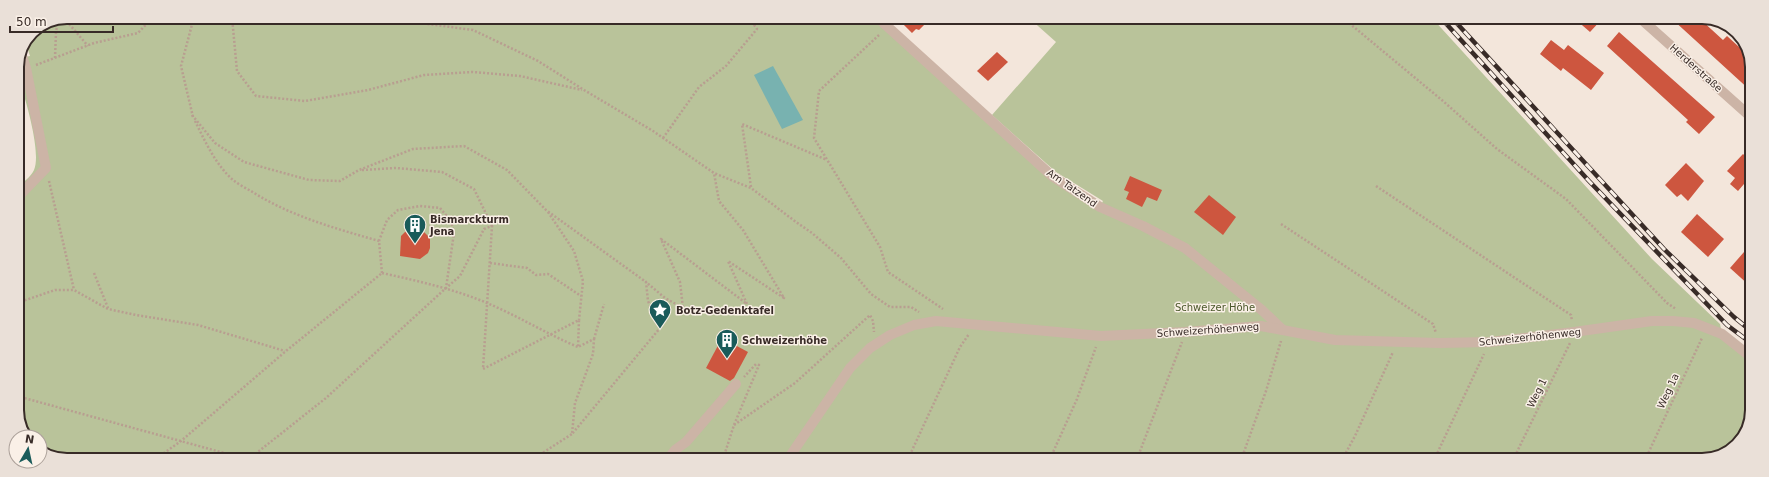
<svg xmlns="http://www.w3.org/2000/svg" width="1769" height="477" font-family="'DejaVu Sans',sans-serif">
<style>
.green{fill:#b9c39a}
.water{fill:#78b2b0}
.building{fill:#cd563f}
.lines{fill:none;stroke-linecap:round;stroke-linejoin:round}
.path{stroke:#b89e90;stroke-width:2.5;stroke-dasharray:2 2;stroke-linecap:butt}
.minor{stroke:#ccb4a6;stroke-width:10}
.rail-casing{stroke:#382b27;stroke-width:4.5}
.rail{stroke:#faf0e7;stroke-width:3;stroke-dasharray:9;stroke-linecap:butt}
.labels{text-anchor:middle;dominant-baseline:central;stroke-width:3;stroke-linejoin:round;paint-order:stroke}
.street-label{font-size:10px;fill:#382b27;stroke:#faf0e7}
.poi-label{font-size:10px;font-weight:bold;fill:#382b27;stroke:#faf0e7;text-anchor:start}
.park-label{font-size:10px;fill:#4a572a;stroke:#faf0e7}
.rim{fill:none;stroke:#382b27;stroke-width:2}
</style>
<rect width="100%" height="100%" fill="#f3e6db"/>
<path class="green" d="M67,17L873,18L985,121L1100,207L1103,201L1056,172L992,115L1056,42L1029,18H1432L1652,259L1720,324L1722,334L1751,357L1750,423L1733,450L1702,460L54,458L40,450V437H27L17,414V188C22,183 31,177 34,170C40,156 31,121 27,106C23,89 13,76 20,58L30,56L26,44L32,31Z"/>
<polygon class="water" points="773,66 803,120 782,129 754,75"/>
<g class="building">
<polygon points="890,18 931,18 919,30 916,29 912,33 901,22"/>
<polygon points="1575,19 1602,19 1590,32"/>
<polygon points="1672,19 1700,19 1723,40 1727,36 1749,56 1752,63 1752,92"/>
<polygon points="1619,32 1715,117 1699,134 1686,122 1688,120 1607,46"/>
<polygon points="1551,40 1564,50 1568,45 1604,73 1591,90 1563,68 1561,71 1540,54"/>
<polygon points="997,52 1008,62 988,81 977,71"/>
<polygon points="1743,154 1751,161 1751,191 1744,184 1738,191 1730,184 1735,178 1727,171"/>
<polygon points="1686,163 1704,181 1688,201 1681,194 1677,197 1665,185"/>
<polygon points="1130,176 1162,190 1157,201 1147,197 1142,207 1126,199 1129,192 1124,190"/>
<polygon points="1209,195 1236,217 1223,235 1194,212"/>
<polygon points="1697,214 1724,239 1708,257 1681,232"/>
<polygon points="414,228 423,231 430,238 430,248 428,253 420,259 400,256 401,236 405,232"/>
<polygon points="1744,252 1751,257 1751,287 1730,268"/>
<polygon points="722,338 748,352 734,378 730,381 706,368"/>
</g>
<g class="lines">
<g class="path">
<polyline points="232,17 237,71 256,96 305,101 368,90 424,75 473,72 520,76 582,90"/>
<polyline points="376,17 473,30 538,61 584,90 653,131 714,173 751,188 796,222 812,233 841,258 871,294 890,307 911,307 919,312"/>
<polyline points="64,18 88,46"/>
<polyline points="1343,18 1443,101 1497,149 1566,199 1667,303 1676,309"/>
<polyline points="879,35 819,91 814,138 880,247 888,272 943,309"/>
<polyline points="55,58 56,32 58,21"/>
<polyline points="36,65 94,43 138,33 153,17"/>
<polyline points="192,115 215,143 244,162 309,180 340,181 359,170 413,149 464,146 507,170 546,210 646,282"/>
<polyline points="193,117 181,66 194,17"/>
<path d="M195,121C205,141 215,164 233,180C238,184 245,188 251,191C290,216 334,228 379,241"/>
<polyline points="663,138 699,87 726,66 757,29 749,18"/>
<polyline points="362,170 396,168 442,172 474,189 492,226"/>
<polyline points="49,181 74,290"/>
<polyline points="1376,186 1571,315 1572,321"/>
<polyline points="751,187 742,124 827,160"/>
<polyline points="548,212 574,251 583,281 579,320"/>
<polyline points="1281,224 1433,324 1436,333"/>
<polyline points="490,263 527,268 536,275 548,274 581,296"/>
<polyline points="94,273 108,308"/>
<polyline points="382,273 379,241 387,220 398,210 420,206 440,208 451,221 454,233 446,288 460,276 484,229 492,226 483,369 579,320 578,347 594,339 593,354 575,403 572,434 660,328 648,301 646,282 665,298 683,308 680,282 661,239 747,304 728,261 784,298 743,230 719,201 714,173"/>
<path d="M382,273C418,281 454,289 487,303C518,316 547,334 578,347"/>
<polyline points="17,303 55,290 74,290 108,309 136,315 198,325 285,351"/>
<polyline points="594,339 604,304"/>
<polyline points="17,396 246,459"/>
<polyline points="734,425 795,383 870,315 873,321 874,332"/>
<polyline points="157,458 181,441 286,351 382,273"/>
<polyline points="249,459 326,398 446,288"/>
<polyline points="533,459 572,434"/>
<polyline points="723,459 734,425 759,365 756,364 744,377"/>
<polyline points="908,459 960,347 969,334"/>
<polyline points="1050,459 1077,399 1096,347"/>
<polyline points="1137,459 1182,342"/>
<polyline points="1241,460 1266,391 1281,341"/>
<polyline points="1342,460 1355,436 1393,352"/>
<polyline points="1434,460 1484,354"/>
<polyline points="1513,460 1570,343"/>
<polyline points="1645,460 1702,338"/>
</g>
<g class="minor">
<polyline points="878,18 1052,176 1100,207 1143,226 1185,248 1263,311 1283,330"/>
<polyline points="1641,19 1752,118"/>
<polyline points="17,198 46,168 26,68 22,56"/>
<polyline points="668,459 675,450 686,442 736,384"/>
<polyline points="788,459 850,368 870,348 890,335 914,325 936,321 1101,336 1185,332 1261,326 1335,340 1439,343 1490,342 1574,332 1652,321 1673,321 1694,323 1722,334 1751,357"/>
</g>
<g class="rail-casing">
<g id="rail">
<polyline points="1441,18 1589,181 1727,325 1751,343"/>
<polyline points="1452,18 1664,249 1734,317 1751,331"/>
</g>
</g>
<use href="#rail" class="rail"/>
</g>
<defs>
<g id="building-pin" transform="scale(1.15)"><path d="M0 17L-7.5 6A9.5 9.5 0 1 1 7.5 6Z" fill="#1a5b5a" stroke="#faf0e7"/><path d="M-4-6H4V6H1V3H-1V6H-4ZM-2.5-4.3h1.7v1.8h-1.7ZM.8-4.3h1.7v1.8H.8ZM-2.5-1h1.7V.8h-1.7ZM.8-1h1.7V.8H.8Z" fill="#fff"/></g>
<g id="sight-pin" transform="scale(1.15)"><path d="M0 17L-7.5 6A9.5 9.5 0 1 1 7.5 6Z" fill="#1a5b5a" stroke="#faf0e7"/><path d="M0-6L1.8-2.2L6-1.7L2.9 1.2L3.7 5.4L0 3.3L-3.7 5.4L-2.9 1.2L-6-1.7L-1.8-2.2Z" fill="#fff"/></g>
</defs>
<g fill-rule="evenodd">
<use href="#building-pin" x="415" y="225"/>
<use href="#sight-pin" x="660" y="310"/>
<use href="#building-pin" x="727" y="340"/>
</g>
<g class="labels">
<g class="street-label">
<text transform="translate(1696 68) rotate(42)">Herderstraße</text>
<text transform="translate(1072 188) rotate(35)">Am Tatzend</text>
<text transform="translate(1208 330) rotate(-4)">Schweizerhöhenweg</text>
<text transform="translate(1530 337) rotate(-6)">Schweizerhöhenweg</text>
<text transform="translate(1668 391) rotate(-65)">Weg 1a</text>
<text transform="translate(1537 393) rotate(-64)">Weg 1</text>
</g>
<g class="poi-label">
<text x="430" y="219">Bismarckturm<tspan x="430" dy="12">Jena</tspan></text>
<text x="676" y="310">Botz-Gedenktafel</text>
<text x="742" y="340">Schweizerhöhe</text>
</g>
<g class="park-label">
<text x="1215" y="307">Schweizer Höhe</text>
</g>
</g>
<path d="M0 0H1769V477H0ZM67 24H1702A43 43 0 0 1 1745 67V410A43 43 0 0 1 1702 453H67A43 43 0 0 1 24 410V67A43 43 0 0 1 67 24Z" fill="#eae0d8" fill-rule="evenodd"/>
<path class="rim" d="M67 24H1702A43 43 0 0 1 1745 67V410A43 43 0 0 1 1702 453H67A43 43 0 0 1 24 410V67A43 43 0 0 1 67 24Z"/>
<g transform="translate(28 449) rotate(9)"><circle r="19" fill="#faf0e7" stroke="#aca19a"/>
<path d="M0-3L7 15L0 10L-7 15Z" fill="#1a5b5a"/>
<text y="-6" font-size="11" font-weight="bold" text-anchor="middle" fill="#382b27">N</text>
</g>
<path d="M10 26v6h103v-6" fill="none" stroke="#382b27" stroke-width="2"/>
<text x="16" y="26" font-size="12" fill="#382b27" stroke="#faf0e7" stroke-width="3" paint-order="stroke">50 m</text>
</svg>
